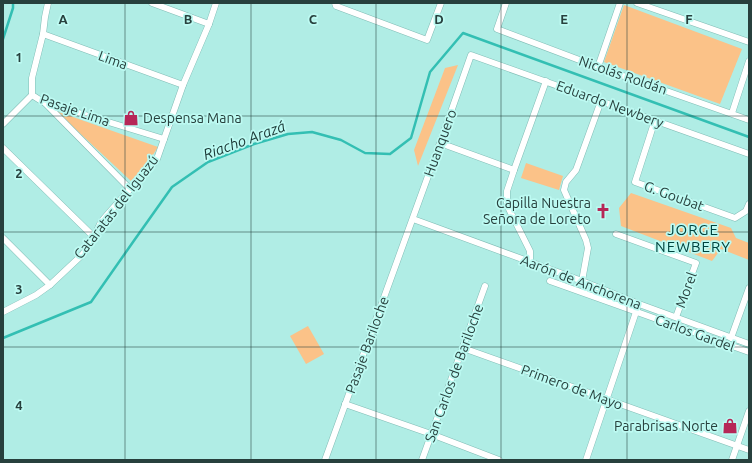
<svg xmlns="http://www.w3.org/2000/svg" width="752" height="463" font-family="Ubuntu,sans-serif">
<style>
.green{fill:#fbc288}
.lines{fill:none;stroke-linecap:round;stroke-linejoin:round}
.stream{stroke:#33bfb3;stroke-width:2.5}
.minor-casing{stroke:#82bdb6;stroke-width:7}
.minor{stroke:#fff;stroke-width:6}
.grid{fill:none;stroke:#27403d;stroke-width:1;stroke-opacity:0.55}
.labels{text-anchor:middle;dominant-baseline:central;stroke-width:3.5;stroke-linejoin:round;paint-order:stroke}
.street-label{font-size:14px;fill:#27403d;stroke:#bdfaf2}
.poi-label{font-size:14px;fill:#27403d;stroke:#bdfaf2;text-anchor:end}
.water-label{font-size:15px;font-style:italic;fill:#193633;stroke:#bdfaf2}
.neighbourhood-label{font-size:15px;letter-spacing:1px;fill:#00433e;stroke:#bdfaf2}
.grid-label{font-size:13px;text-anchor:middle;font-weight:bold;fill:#27403d;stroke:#bdfaf2;stroke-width:3.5;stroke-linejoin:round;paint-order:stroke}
</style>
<rect width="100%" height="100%" fill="#b0ede5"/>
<g class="green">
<polygon points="624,5 742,49 720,104 604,62"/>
<polygon points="458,65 418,166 414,150 445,68"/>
<polygon points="56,111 158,147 149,161 131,181"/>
<polygon points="526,163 563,176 559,190 521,178"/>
<polygon points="631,193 731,228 736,238 749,243 749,260 721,249 712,261 621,226 619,208"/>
<polygon points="308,326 324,354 306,364 290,336"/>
</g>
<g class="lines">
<g class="stream">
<polyline points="3,39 13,8 13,3"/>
<polyline points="3,338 91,302 133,242 172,187 208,162 254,144 288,134 312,132 341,140 365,153 390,154 411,138 430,72 463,33 749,137"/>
</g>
<g class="minor-casing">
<g id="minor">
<polyline points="152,3 209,24"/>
<polyline points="335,3 336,6 427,40 441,3"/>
<polyline points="506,3 497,29 598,67 749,120"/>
<polyline points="637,3 749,42"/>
<polyline points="43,34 183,85"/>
<polyline points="598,67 620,3"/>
<polyline points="32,95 43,102 164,139"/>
<polyline points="44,102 130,189"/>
<polyline points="732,113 749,61"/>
<polyline points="655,120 635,182 735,218 746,211 749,204"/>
<polyline points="3,124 32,95 32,78 43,34 45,17 48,3"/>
<polyline points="440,143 514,170"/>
<polyline points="3,148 94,237"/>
<polyline points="413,219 582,281 639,304 749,344"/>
<polyline points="616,234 696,263 676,317"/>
<polyline points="3,238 50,285"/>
<polyline points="530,262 530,251 507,205 507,191 514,170 546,81"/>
<polyline points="550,281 749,352"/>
<polyline points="582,281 588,248 586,240 564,190 566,182 576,170 601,101"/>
<polyline points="3,312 36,295 50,285 83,254 94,237 101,222 107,215 130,189 147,172 157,159 183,85 209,24 216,3"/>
<polyline points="731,338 749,288"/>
<polyline points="463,348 749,450"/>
<polyline points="345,404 431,434 499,460"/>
<polyline points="325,460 440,143 471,55 749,154"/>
<polyline points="422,460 485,286"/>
<polyline points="586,460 637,309"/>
<polyline points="732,460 749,411"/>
</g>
</g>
<use href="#minor" class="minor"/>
</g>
<path class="grid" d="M125,3V460M251,3V460M376,3V460M501,3V460M627,3V460M3,116H749M3,232H749M3,347H749"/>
<defs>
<g id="shop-bare" transform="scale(1.2)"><path d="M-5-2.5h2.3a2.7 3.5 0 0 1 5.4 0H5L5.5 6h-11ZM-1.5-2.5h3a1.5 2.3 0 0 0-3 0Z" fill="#b62757" stroke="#bdfaf2" stroke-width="2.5" paint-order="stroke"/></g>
<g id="church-bare" transform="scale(1.2)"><path d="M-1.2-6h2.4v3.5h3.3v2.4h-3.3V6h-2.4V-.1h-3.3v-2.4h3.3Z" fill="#b62757" stroke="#bdfaf2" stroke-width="2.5" paint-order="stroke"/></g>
</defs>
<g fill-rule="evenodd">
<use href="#shop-bare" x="131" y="118"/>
<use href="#church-bare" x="603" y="211"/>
<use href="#shop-bare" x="730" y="426"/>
</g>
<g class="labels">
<g class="street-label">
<text transform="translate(113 60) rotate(20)">Lima</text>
<text transform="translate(623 75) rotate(19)">Nicolás Roldán</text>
<text transform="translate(610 104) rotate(20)">Eduardo Newbery</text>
<text transform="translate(75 110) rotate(19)">Pasaje Lima</text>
<text transform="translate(440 143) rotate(-70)">Huanquero</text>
<text transform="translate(674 196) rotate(20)">G. Goubat</text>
<text transform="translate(116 207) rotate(-52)">Cataratas del Iguazú</text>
<text transform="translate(581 282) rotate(21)">Aarón de Anchorena</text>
<text transform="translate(686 290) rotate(-70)">Morel</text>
<text transform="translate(695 333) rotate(20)">Carlos Gardel</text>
<text transform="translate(367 345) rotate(-70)">Pasaje Bariloche</text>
<text transform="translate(454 373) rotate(-70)">San Carlos de Bariloche</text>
<text transform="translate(572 387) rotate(20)">Primero de Mayo</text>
</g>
<g class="poi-label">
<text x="143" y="118" text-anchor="start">Despensa Mana</text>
<text x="591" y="203">Capilla Nuestra<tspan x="591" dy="16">Señora de Loreto</tspan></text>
<text x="718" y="426">Parabrisas Norte</text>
</g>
<g class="water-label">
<text transform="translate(244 140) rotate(-20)">Riacho Arazá</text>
</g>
<g class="neighbourhood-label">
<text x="693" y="229">JORGE<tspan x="693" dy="17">NEWBERY</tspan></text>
</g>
</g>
<g class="grid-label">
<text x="63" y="24">A</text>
<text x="188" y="24">B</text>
<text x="313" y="24">C</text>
<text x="439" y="24">D</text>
<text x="564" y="24">E</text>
<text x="689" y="24">F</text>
<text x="19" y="62">1</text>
<text x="19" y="178">2</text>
<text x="19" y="294">3</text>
<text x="19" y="410">4</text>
</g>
<rect width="752" height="463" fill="none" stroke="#27403d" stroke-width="8"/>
</svg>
